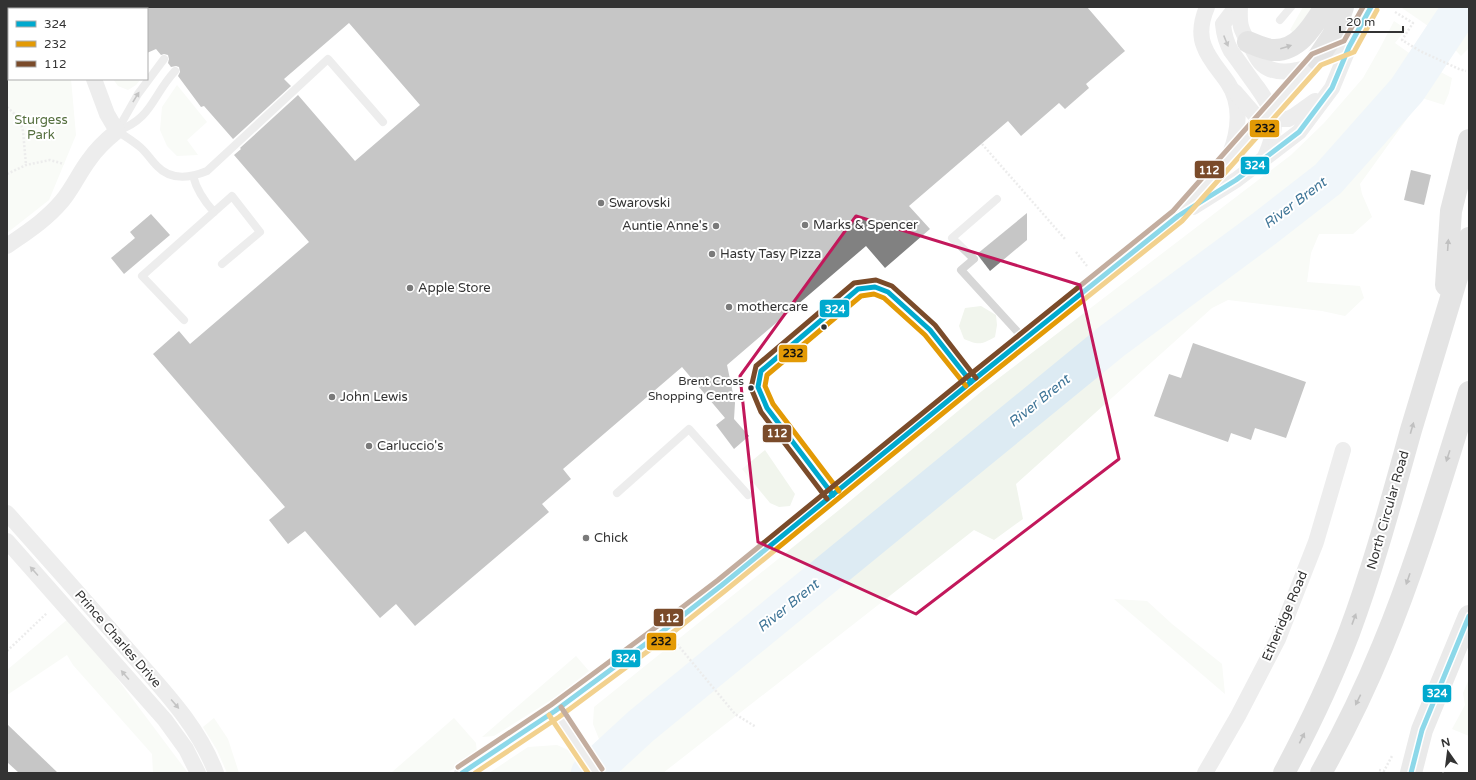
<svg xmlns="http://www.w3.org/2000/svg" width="1476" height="780" font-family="'Varela Round',sans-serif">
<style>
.green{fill:#f1f5ed}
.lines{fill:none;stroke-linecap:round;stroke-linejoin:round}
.river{stroke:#ddebf3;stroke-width:38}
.building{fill:#818181}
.path{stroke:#d6d6d6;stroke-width:2.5;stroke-dasharray:2 2;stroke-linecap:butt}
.lane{stroke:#d7d7d7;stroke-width:8}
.street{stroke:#d7d7d7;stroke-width:16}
.secondary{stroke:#d0d0d0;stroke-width:22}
.highway{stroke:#c4c4c4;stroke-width:22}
.bus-1-casing{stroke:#fff;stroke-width:8}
.bus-2-casing{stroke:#fff;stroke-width:8}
.bus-3-casing{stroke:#fff;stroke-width:8}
.bus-1{stroke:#00a9ce;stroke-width:5}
.bus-2{stroke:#e39a05;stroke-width:5}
.bus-3{stroke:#7a4b2a;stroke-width:5}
.oneway{fill:#7d7d7d}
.oneway2{fill:#747474}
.marked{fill:none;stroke:#c2185b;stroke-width:3;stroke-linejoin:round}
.poi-dot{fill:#7a7a7a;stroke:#fff;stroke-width:1.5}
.bus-dot{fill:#333;stroke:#fff;stroke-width:1.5}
.labels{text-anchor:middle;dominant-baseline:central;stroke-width:4;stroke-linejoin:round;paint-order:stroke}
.bus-label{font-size:12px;fill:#333;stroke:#fff;text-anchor:end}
.park-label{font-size:13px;fill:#56703f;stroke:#fff}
.poi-label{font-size:13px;fill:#333;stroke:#fff;text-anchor:start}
.street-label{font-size:13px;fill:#333;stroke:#fff}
.water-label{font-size:14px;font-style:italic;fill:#3f7597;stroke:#fff}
.line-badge{stroke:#fff;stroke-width:1.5}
.badge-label{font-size:11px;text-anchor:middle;font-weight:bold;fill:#fff}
.pale-badge-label{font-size:11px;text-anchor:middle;font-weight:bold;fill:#111}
</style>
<rect width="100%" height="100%" fill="#fff"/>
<g class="green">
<polygon points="7,7 34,7 35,9 9,9 9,79 71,79 76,135 49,200 7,233"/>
<polygon points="1303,7 1313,7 1295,34 1290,30"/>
<polygon points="1402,7 1446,7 1434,30 1402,8"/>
<polygon points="1469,9 1469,48 1461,56 1445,39"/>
<polygon points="1394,21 1406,29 1395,43 1419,60 1402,83 1324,174 1065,365 956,454 708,665 601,744 593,724 594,707 844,506 982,391 1291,155 1324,123 1363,78 1380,48"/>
<polygon points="1427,65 1452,78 1449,93 1444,105 1422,98 1360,184 1362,194 1372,217 1353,234 1319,234 1311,253 1307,282 1360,286 1364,298 1345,316 1322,311 1228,300 1212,308 1016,484 1023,519 994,540 974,530 663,773 622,773 618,768 660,727 1119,348 1332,186 1410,91"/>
<polygon points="113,79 141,79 136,85 128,90 118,86"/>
<polygon points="177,85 207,122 187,140 198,155 177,156 167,146 160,130 162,107"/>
<path d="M981,306L996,315L997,325L995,337C981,345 978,345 964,339L959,326L965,308Z"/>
<polygon points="765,450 795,494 790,506 779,507 770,503 742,469"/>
<polygon points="1114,599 1147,601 1172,624 1222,664 1225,694"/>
<polygon points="68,619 92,645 188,773 153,773 152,754 73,665 67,655 7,695 7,670"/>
<polygon points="576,656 589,671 559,695 494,736 482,737"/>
<polygon points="1469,679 1469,736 1452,729 1465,705 1463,693"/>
<polygon points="214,718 228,739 239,773 227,773 217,750 203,727"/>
<polygon points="454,718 476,743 477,754 447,773 391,773"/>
<polygon points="557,745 573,752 584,766 572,773 489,773 528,747"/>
</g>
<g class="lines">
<polyline class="river" points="590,773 641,726 1112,341 1265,228 1328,179 1407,90 1462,7"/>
</g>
<g class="building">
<polygon points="147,7 1087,7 1125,51 1086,84 1089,88 1065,109 1059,103 1021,136 1008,121 909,206 930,229 885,268 866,246 727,365 735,403 734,419 749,436 734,449 716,425 725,418 682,367 563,469 571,479 542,504 549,512 415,626 396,604 380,618 305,531 288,544 269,520 285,507 153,354 179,331 190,344 309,242 234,155 241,149 240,148 298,95 355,161 420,105 349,23 284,79 291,86 233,139 204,106 201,107 178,76 180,72 179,67 176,66 171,67 168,63 169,59 168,55 164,54 161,55 156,49 147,53"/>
<polygon points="1411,170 1431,175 1424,205 1404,200"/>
<polygon points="1027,213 1027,240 990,271 977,254"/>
<polygon points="151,214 170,235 124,274 111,258 135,238 130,232"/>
<polygon points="1193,343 1306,382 1286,438 1255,428 1251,440 1231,433 1228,442 1154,416 1169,374 1181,378"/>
<polygon points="7,724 58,773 19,773 7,762"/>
</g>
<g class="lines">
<g class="path">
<polyline points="1395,12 1413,23 1402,40 1420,51 1459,69 1466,71"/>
<polyline points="7,107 19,118 23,131 26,165"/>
<polyline points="982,144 1065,239"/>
<polyline points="7,174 26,165 50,160 64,164"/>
<polyline points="1076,252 1087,266"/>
<polyline points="677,644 735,714 756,727"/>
<polyline points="7,651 47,613"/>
<polyline points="1379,770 1384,771 1392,756"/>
</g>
<g class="lane">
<polyline points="1280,20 1291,7"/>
<path d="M117,131C125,136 133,141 140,147C147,153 151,160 157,166C171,181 190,178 207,171L328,59L383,122"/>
<polyline points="117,131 138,94 164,59"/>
<path d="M117,131C152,119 152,96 175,71"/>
<path d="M193,176C197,191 204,201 214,212L232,196L260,232L222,264"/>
<polyline points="997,199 952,238 974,259 961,270 1025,340"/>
<polyline points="184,320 142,276 214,212"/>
<polyline points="617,493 689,429 748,495"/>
<polyline points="833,495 767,408 758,387 761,371 858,289 875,287 888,292 930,330 971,382"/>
</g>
<g class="street">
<polyline points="62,7 63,9"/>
<path d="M1207,7C1202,19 1199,34 1204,46C1209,60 1220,71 1228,83C1242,104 1239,131 1230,154"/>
<path d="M1236,7L1223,24C1224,35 1226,42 1231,51C1240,63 1248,75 1257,87C1277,115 1279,125 1265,157"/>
<path d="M1240,7C1239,26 1241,30 1250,45C1254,51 1257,60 1262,64C1275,76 1295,71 1311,67"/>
<polyline points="1235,92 1255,115 1274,119 1288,119 1294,116 1315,101"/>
<polyline points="1193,207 1236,180 1299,132 1332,88 1349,47 1371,7"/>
<path d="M7,246C27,232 46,220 62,201C73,188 79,173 89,160C97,148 106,140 117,131L107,114L94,79"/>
<path d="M7,513C48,559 88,604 128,650C162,689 198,725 216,773"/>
<polyline points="7,541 165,720 186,749 198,773"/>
<polyline points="555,711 596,773"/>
<polyline points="462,773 555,711 663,631 722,585 971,382 1121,263 1178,216 1317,59 1349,47"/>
<polyline points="1205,773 1238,716 1278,639 1316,542 1343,450"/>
</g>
<polyline class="secondary" points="1411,773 1422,730 1469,616"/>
<g class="highway">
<path d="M1248,42C1256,45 1264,49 1272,50C1298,52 1313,26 1325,7"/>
<polyline points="1317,59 1333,35 1343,7"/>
<polyline points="1446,285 1451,211 1469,140"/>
<path d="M1284,773C1308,728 1331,680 1349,633C1374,566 1392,498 1411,430C1430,366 1450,302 1469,238"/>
<path d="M1321,773C1344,732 1365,689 1383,645C1417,563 1442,477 1469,392"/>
</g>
<g class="bus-1-casing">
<g id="bus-1">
<polyline points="833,495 767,408 758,387 761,371 858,289 875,287 888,292 930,330 971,382"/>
<polyline points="462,773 555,711 663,631 722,585 971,382 1178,216 1236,180 1299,132 1332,88 1349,47 1371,7"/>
<polyline points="1411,773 1422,730 1469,616"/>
</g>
</g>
<g class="bus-2-casing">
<g id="bus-2">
<polyline points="839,491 773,404 765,386 767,375 861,296 874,294 884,298 925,335 966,386"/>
<polyline points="549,715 588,773"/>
<polyline points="475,773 559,717 667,637 726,590 975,387 1182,221 1321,65 1354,52 1377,10"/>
</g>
</g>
<g class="bus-3-casing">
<g id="bus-3">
<polyline points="827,499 761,412 751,388 756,366 854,283 876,280 892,286 935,325 976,378"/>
<polyline points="561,707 602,769"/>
<polyline points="458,767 551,705 659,625 718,580 967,377 1173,211 1312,54 1344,41 1363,7"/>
</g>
</g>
<use href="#bus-1" class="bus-1"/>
<use href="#bus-2" class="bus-2"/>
<use href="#bus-3" class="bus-3"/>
</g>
<defs><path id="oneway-solid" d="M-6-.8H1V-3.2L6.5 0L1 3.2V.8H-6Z"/></defs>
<g class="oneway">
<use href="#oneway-solid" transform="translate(1226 41) rotate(68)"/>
<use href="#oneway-solid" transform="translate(136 97) rotate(-58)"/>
<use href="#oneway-solid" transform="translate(34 571) rotate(-132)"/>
<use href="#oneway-solid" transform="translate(125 675) rotate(-131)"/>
<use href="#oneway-solid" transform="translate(175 704) rotate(49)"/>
</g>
<g class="oneway2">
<use href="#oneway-solid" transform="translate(1286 47) rotate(-17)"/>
<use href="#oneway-solid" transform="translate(1448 245) rotate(-86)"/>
<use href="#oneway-solid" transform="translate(1412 428) rotate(-74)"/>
<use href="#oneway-solid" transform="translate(1448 456) rotate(108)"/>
<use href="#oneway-solid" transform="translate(1408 579) rotate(109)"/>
<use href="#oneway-solid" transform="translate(1354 619) rotate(-70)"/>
<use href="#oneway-solid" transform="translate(1358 700) rotate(116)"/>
<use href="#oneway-solid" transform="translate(1302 738) rotate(-64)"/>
</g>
<path d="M0 0H1476V780H0ZM856,216L1080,285L1119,459L916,614L758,542L740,376Z" fill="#fff" fill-opacity=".55" fill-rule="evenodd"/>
<path class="marked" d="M856,216L1080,285L1119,459L916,614L758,542L740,376Z"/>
<g class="poi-dot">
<circle cx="601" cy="203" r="4"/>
<circle cx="805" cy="225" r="4"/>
<circle cx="716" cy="226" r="4"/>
<circle cx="712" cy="254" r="4"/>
<circle cx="410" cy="288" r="4"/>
<circle cx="729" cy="307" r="4"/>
<circle cx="332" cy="397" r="4"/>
<circle cx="369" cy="446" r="4"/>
<circle cx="586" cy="538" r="4"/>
</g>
<g class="bus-dot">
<circle cx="824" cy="327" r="3.5"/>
<circle cx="751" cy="388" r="3.5"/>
</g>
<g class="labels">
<g class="bus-label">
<text x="744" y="381">Brent Cross<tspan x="744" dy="15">Shopping Centre</tspan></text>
</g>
<g class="park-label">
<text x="41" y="120">Sturgess<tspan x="41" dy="15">Park</tspan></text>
</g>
<g class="poi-label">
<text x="609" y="203">Swarovski</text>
<text x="813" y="225">Marks &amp; Spencer</text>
<text x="708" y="226" text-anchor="end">Auntie Anne's</text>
<text x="720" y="254">Hasty Tasy Pizza</text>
<text x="418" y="288">Apple Store</text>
<text x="737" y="307">mothercare</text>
<text x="340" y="397">John Lewis</text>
<text x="377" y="446">Carluccio's</text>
<text x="594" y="538">Chick</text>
</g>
<g class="street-label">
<text transform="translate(1388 510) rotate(-74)">North Circular Road</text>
<text transform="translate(1285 616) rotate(-67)">Etheridge Road</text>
<text transform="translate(118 639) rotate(49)">Prince Charles Drive</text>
</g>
<g class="water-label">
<text transform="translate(1295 203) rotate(-37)">River Brent</text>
<text transform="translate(1039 401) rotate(-39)">River Brent</text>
<text transform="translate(788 606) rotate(-39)">River Brent</text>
</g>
</g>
<g class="line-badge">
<rect x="1249" y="119" width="31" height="19" rx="4" fill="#e39a05"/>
<rect x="1240" y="156" width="30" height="19" rx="4" fill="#00a9ce"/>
<rect x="1194" y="160" width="31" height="19" rx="4" fill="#7a4b2a"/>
<rect x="819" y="299" width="31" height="19" rx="4" fill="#00a9ce"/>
<rect x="778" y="344" width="30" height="19" rx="4" fill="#e39a05"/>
<rect x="762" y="424" width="30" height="19" rx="4" fill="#7a4b2a"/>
<rect x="653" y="608" width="31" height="19" rx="4" fill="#7a4b2a"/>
<rect x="646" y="632" width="31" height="19" rx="4" fill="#e39a05"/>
<rect x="611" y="649" width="30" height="19" rx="4" fill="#00a9ce"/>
<rect x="1422" y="684" width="30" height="19" rx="4" fill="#00a9ce"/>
</g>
<g class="badge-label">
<text x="1255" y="169">324</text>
<text x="1209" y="174">112</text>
<text x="835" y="313">324</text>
<text x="777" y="437">112</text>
<text x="669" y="622">112</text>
<text x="626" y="662">324</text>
<text x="1437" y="697">324</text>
</g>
<g class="pale-badge-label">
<text x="1265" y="132">232</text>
<text x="793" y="357">232</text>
<text x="661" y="645">232</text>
</g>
<rect width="1476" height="780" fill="none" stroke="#333333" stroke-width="16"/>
<rect x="8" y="8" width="140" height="72" fill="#ffffff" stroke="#adadad"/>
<rect x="16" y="21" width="20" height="6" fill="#00a9ce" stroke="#adadad"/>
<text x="44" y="28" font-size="12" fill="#333333">324</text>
<rect x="16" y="41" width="20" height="6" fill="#e39a05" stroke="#adadad"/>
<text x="44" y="48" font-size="12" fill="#333333">232</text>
<rect x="16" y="61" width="20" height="6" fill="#7a4b2a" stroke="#adadad"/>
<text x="44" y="68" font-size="12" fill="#333333">112</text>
<g transform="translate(1448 752) rotate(346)" stroke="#ffffff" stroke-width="3" paint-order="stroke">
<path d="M0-3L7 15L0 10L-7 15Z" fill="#333333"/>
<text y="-6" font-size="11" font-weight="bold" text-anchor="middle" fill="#333333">N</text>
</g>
<path d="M1340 26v6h63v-6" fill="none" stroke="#333333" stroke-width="2"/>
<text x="1346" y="26" font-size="12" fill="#333333" stroke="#ffffff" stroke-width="3" paint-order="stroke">20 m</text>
</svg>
